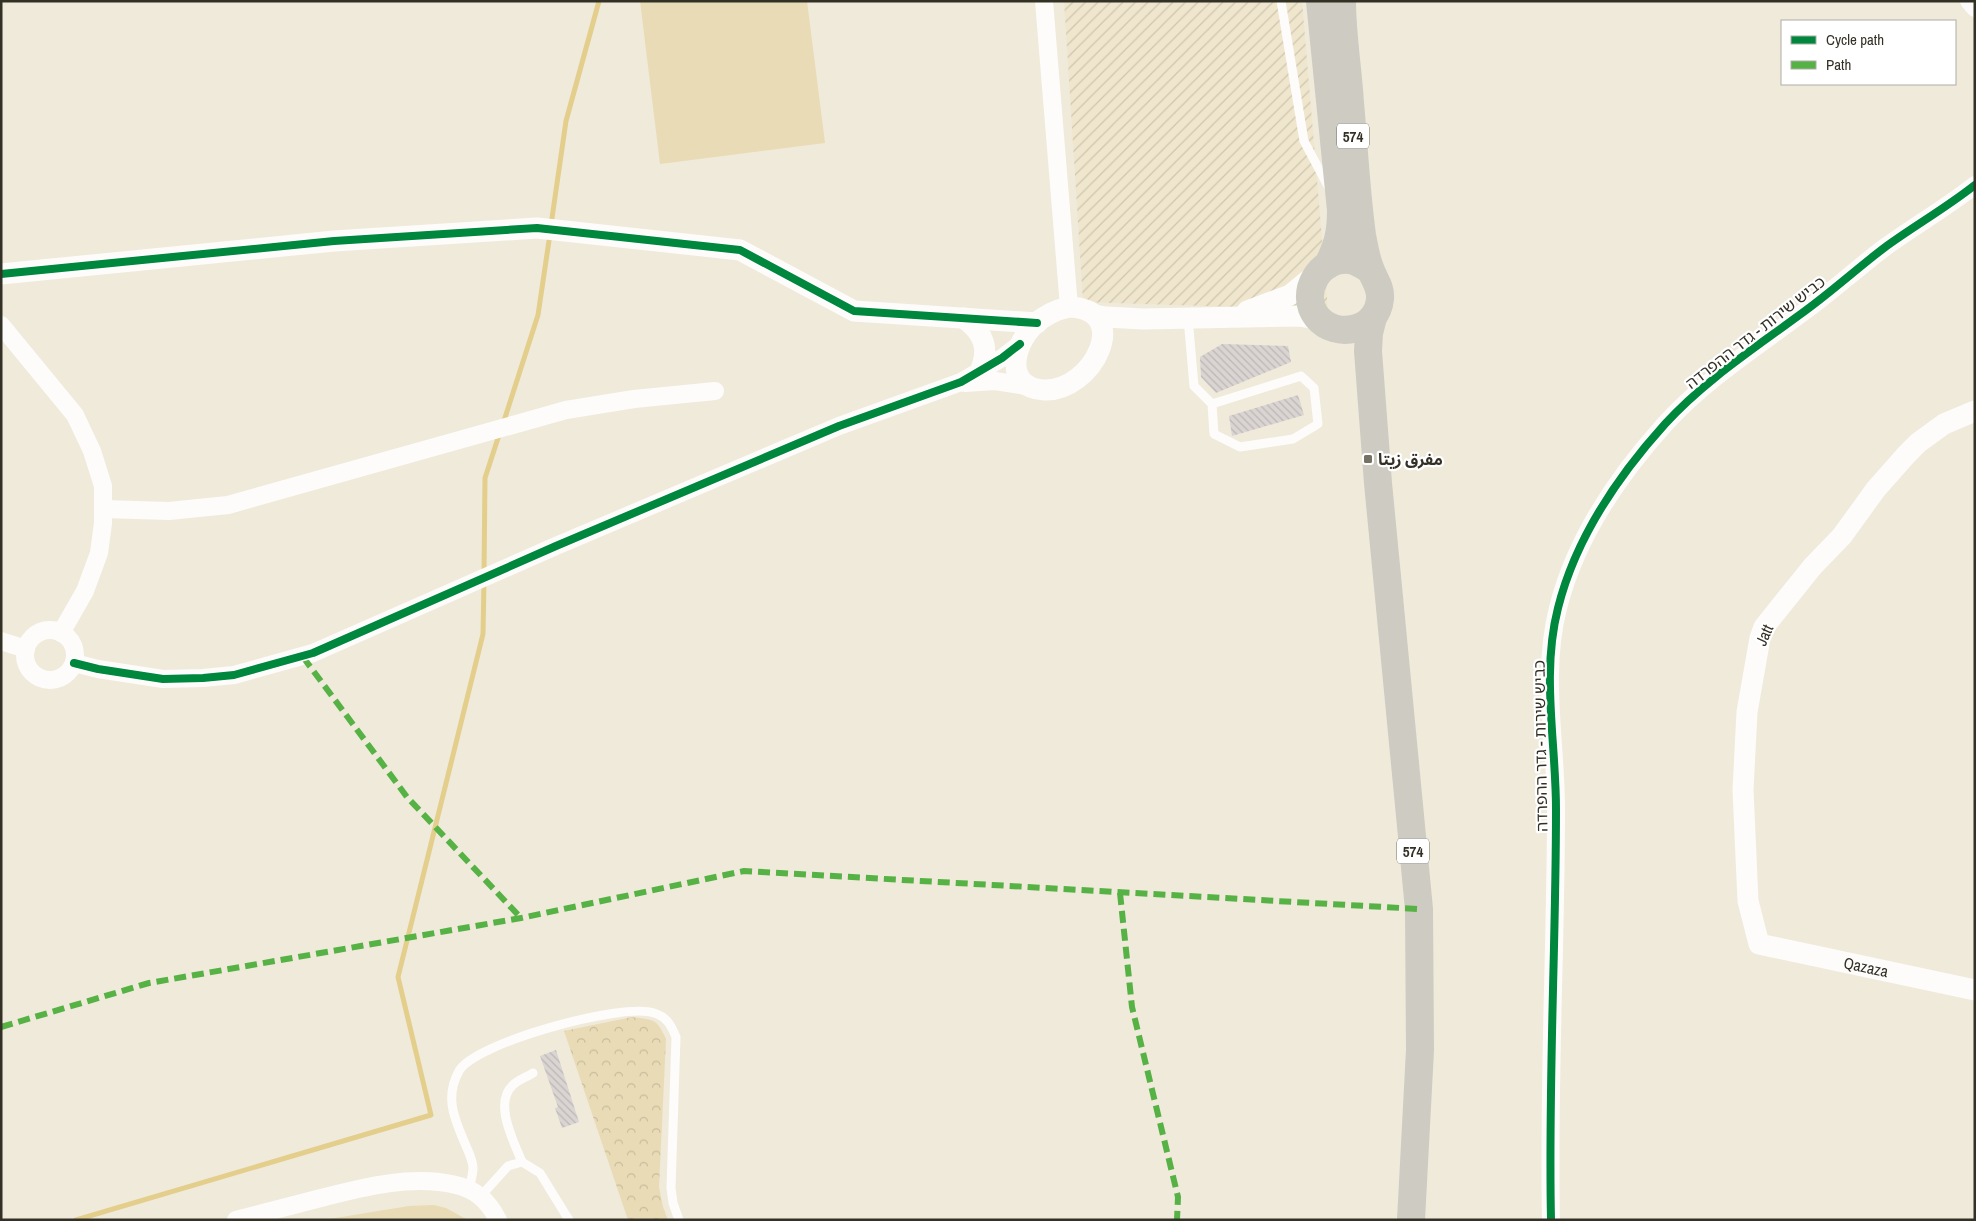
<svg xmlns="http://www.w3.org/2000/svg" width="1976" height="1221" font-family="'Archivo Narrow','Noto Sans Arabic','Noto Sans Hebrew',sans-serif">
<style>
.industrial{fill:url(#industrial-furrows)}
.green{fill:#e9dbb5}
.forest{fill:url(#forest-crowns)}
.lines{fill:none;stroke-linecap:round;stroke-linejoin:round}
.stream{stroke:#e4ce8c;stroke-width:5}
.building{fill:url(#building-back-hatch)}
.service{stroke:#fdfcfa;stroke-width:9}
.minor{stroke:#fdfcfa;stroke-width:18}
.tertiary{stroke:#fdfcfa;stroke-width:21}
.primary{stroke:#cecbc2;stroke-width:28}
.quiet{stroke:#56b245;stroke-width:6;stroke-dasharray:12 6;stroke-linecap:butt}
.cycleway-casing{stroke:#fff;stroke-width:11}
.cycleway{stroke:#00873e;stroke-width:8}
.poi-dot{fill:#757165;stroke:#fff;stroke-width:2}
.labels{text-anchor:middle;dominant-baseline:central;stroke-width:4.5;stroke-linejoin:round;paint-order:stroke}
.shield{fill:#fff;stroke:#706e66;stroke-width:1}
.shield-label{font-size:15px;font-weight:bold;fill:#333025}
.street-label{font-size:16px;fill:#333025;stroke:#fff}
.poi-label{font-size:16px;font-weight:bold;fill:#333025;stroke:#fff;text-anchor:start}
</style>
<defs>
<pattern id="industrial-furrows" width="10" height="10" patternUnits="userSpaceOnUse" patternTransform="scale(1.25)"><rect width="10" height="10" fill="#efe6cd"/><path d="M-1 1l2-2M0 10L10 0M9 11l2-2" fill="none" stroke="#cdc6b0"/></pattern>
<pattern id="forest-crowns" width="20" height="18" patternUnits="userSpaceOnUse" patternTransform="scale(1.25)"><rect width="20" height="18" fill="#e9dbb5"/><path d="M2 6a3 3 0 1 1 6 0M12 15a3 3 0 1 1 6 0" fill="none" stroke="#c8bc9c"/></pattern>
<pattern id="building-back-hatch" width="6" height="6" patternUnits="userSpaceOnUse" patternTransform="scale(1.25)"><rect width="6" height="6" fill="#dad4d2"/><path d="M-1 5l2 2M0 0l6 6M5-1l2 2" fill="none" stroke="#bcb6b4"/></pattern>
</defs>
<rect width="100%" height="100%" fill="#f0eadb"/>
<polygon class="industrial" points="1064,1 1302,1 1328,310 1083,302"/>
<g class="green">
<polygon points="640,1 807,1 825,143 660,164"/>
<polygon points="434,1205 446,1208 466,1219 323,1220 409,1206"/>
</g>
<path class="forest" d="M632,1017C653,1020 657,1018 666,1039L659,1187L663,1207L668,1220H628L564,1031Z"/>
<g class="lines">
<g class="stream">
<polyline points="551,225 566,121 599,1"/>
<polyline points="503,424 538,315 550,234"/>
<polyline points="484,573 485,478 500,432"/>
<polyline points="76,1220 431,1115 398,977 483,634 484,582"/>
</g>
</g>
<g class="building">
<polygon points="1222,344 1288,346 1291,362 1216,393 1201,377 1200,357"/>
<polygon points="1298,395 1304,415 1232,436 1229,416"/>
<polygon points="556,1050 579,1122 562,1128 555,1108 558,1107 540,1056"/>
</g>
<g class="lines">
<g class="service">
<polyline points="1281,1 1304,141 1329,188"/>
<polyline points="1188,318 1194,386 1212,404 1301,376 1314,388 1318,424 1293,439 1240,447 1214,434 1212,404"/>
<path d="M522,1162C514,1142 493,1103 513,1085C518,1080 527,1077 533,1073"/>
<path d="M469,1190C470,1183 473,1175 473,1168C473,1161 469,1153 466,1146C455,1120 444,1098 459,1071C474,1043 623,1002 654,1013C667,1017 671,1025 676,1037L671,1188L673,1203L679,1220"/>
<polyline points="480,1197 508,1166 522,1162 540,1173 569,1220"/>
</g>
<g class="minor">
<polyline points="1044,1 1069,307"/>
<polyline points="1969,1 1975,8"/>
<polyline points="1,325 75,415 92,451 103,486 103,523 99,553 85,591 61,633"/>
<polyline points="965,383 995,381 1027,386"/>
<polyline points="103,509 169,511 228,505 566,410 634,399 715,391"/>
<circle cx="50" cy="655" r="25"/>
<polyline points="1,641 26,649"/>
<polyline points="74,663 98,669 163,679 203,678 234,675 313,653 556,546 839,426 961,382 1002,358 1020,344"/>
<path d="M236,1220C263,1213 290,1206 317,1199C360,1188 411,1174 456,1185C475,1189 489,1202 498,1220"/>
<path d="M1551,1220C1548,1083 1556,946 1556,809C1556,742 1541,674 1558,608C1575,540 1618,476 1665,424C1703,382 1752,350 1798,316C1828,295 1855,270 1884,248C1914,226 1946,208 1975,185"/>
</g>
<g class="tertiary">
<polyline points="1,274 334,241 537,228 740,250 854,311 1037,323"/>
<path d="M1069,307C1134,309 1093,392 1044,390C1003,388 1013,344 1035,324C1045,315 1055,310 1069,307Z"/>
<polyline points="1247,311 1290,295 1318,272"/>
<polyline points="1094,315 1106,317 1143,319 1300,316 1321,320"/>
<path d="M964,318C984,333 990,348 980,372"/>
<path id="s1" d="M1975,411L1944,424L1918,443L1907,454L1876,489L1842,536L1813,566L1764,627L1760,638L1747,712L1743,790L1748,901L1759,944L1975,990"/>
</g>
<g class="primary">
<path d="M1320,1L1341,210C1341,233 1338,244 1328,265"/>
<path d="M1342,1C1342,35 1348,69 1350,103C1354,147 1356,191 1362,235C1364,246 1366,258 1370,268C1374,280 1381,286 1380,299C1377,331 1336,340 1317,317C1298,293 1320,256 1350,260C1358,261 1364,266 1370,270"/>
<polyline points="1373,317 1369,333 1368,351 1378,483 1419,909 1420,1050 1411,1220"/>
</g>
<g class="quiet">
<polyline points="303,657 407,797 521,918"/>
<polyline points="1120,893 1132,1007 1178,1197 1177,1220"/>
<polyline points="1,1027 149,983 521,918 744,871 1419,909"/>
</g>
<g class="cycleway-casing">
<g id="cycleway">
<polyline points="1,274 334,241 537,228 740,250 854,311 1037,323"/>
<polyline points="74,663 98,669 163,679 203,678 234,675 313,653 556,546 839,426 961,382 1002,358 1020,344"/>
<path d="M1551,1220C1548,1083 1556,946 1556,809C1556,742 1541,674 1558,608C1575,540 1618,476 1665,424C1703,382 1752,350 1798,316C1828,295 1855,270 1884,248C1914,226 1946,208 1975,185"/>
</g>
</g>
<use href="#cycleway" class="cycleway"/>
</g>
<rect class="poi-dot" x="1363" y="454" width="10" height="10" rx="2.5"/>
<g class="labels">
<g class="shield">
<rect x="1337" y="123.5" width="32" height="25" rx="4"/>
<rect x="1397" y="838.5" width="32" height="25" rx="4"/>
</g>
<g class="shield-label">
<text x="1353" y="136">574</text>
<text x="1413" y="851">574</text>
</g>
<g class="street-label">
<text transform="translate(1755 332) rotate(-38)">כביש שירות - גדר ההפרדה</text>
<text transform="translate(1764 635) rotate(-66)">Jatt</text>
<text transform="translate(1540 746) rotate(-91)">כביש שירות - גדר ההפרדה</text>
<text stroke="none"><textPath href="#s1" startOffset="736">Qazaza</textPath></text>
</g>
<g class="poi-label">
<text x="1378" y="459">مفرق زيتا</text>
</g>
</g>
<rect width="1976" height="1221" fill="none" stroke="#333025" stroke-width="5"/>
<rect x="1781" y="20" width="175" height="65" fill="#ffffff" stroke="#adaca8"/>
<rect x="1791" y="36" width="25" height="8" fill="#00873e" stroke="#adaca8"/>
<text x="1826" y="45" font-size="15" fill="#333025">Cycle path</text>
<rect x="1791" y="61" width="25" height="8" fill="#56b245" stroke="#adaca8"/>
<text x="1826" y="70" font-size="15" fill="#333025">Path</text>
</svg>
